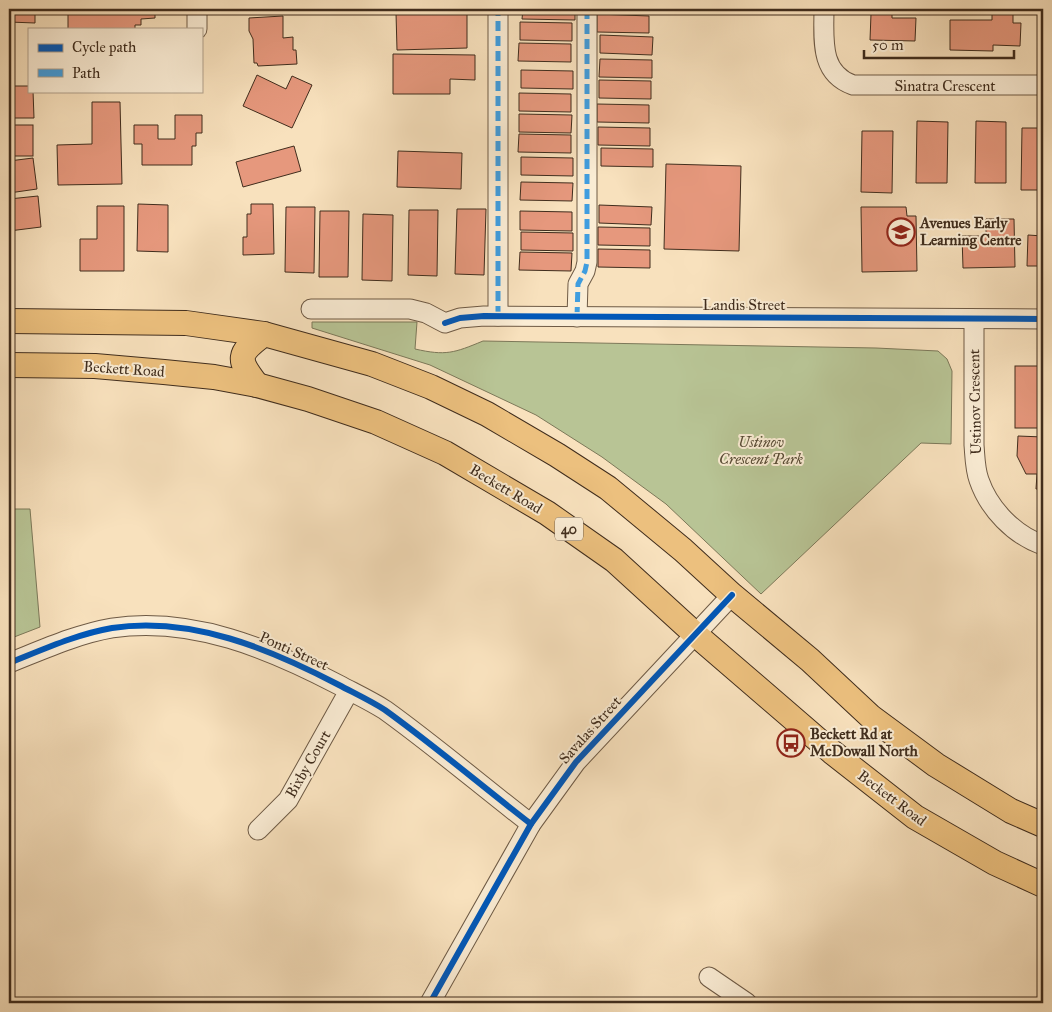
<svg xmlns="http://www.w3.org/2000/svg" width="1052" height="1012" font-family="'IM FELL Great Primer',serif">
<style>
.green{fill:#b8c495;stroke:#7c7859}
.building{fill:#e6987d;stroke:#402d1d}
.lines{fill:none;stroke-linecap:round;stroke-linejoin:round}
.minor-casing{stroke:#6e5a45;stroke-width:21}
.major-casing{stroke:#402d1d;stroke-width:26}
.minor{stroke:#faecd4;stroke-width:19}
.major{stroke:#ecc07e;stroke-width:24}
.quiet{stroke:#3f9ddf;stroke-width:5;stroke-dasharray:10 5;stroke-linecap:butt}
.cycleway-casing{stroke:#faecd4;stroke-width:9}
.cycleway{stroke:#0057b8;stroke-width:6}
.labels{text-anchor:middle;dominant-baseline:central;stroke-width:4;stroke-linejoin:round;paint-order:stroke}
.shield{fill:#faecd4;stroke:#786654;stroke-width:1}
.shield-label{font-size:14px;font-weight:bold;fill:#402d1d}
.street-label{font-size:15px;fill:#402d1d;stroke:#faecd4}
.poi-label{font-size:15px;font-weight:bold;fill:#402d1d;stroke:#faecd4;text-anchor:start}
.park-label{font-size:15px;font-style:italic;fill:#584b35;stroke:#faecd4}
</style>
<rect width="100%" height="100%" fill="#f8e1bd"/>
<filter id="stains"><feTurbulence type="fractalNoise" baseFrequency=".004" numOctaves="4"/><feColorMatrix values="0 0 0 0 .2 0 0 0 0 .09 0 0 0 0 .02 0 0 0 .5 -.17"/></filter>
<radialGradient id="worn" r=".72"><stop offset=".6" stop-color="#630" stop-opacity="0"/><stop offset="1" stop-color="#630" stop-opacity=".3"/></radialGradient>
<g class="green">
<path d="M312,322H417L415,349C446,356 454,353 483,341L876,348L938,351L947,359L952,371L951,444L921,443L761,594L666,504L602,457L536,415L430,365L312,328Z"/>
<polygon points="9,509 30,509 40,627 9,639"/>
</g>
<g class="building">
<polygon points="9,9 35,9 35,23 9,22"/>
<polygon points="68,9 155,9 155,18 141,19 141,25 135,25 135,29 68,29"/>
<polygon points="523,9 575,9 575,20 522,19"/>
<polygon points="597,9 649,9 649,11 597,10"/>
<polygon points="992,9 1013,9 1013,23 1021,23 1020,46 993,45 993,51 950,50 950,20 992,20"/>
<polygon points="467,11 467,48 397,50 396,13"/>
<polygon points="597,14 649,16 649,33 597,32"/>
<polygon points="871,14 892,14 892,18 916,18 915,41 870,40"/>
<polygon points="283,16 283,38 293,37 293,50 296,50 297,64 258,66 257,63 254,63 253,39 249,31 249,18"/>
<polygon points="520,22 572,23 572,41 520,40"/>
<polygon points="600,35 653,37 652,55 600,53"/>
<polygon points="519,43 571,44 571,62 518,61"/>
<polygon points="393,54 475,55 475,80 450,79 450,94 393,94"/>
<polygon points="600,59 652,60 652,78 599,77"/>
<polygon points="521,70 573,71 573,89 521,88"/>
<polygon points="257,75 286,89 292,76 312,85 292,128 243,106"/>
<polygon points="599,80 651,81 651,99 599,98"/>
<polygon points="9,86 29,86 29,91 33,91 34,118 9,118"/>
<polygon points="519,93 571,94 571,112 519,111"/>
<polygon points="92,102 120,102 122,184 58,185 57,145 92,144"/>
<polygon points="597,104 649,105 649,123 597,122"/>
<polygon points="519,114 572,115 571,133 519,132"/>
<polygon points="175,115 202,115 202,133 196,133 196,146 192,146 192,165 142,165 142,144 134,144 134,125 158,125 158,139 175,139"/>
<polygon points="917,121 948,122 947,183 916,183"/>
<polygon points="976,121 1006,122 1006,183 975,183"/>
<rect x="9" y="125" width="24" height="31"/>
<polygon points="598,127 650,128 650,146 598,145"/>
<polygon points="1022,128 1043,128 1043,190 1021,190"/>
<polygon points="862,131 893,131 892,193 861,192"/>
<polygon points="519,134 571,135 571,153 518,152"/>
<polygon points="294,146 301,171 243,187 236,162"/>
<polygon points="601,148 653,149 653,167 601,166"/>
<polygon points="398,151 462,153 461,189 397,187"/>
<polygon points="521,157 573,158 573,176 521,175"/>
<polygon points="33,158 37,189 9,193 9,161"/>
<polygon points="666,164 741,166 739,251 664,249"/>
<polygon points="521,182 573,183 572,201 520,200"/>
<polygon points="38,196 41,227 9,231 9,199"/>
<polygon points="138,204 168,205 168,252 137,251"/>
<polygon points="251,204 273,204 274,254 243,255 243,237 247,237 247,214 251,214"/>
<polygon points="599,205 652,207 651,225 599,223"/>
<polygon points="97,206 124,206 124,271 80,271 80,239 97,239"/>
<polygon points="286,207 315,207 314,273 285,272"/>
<polygon points="861,207 906,207 907,216 916,216 917,271 862,272"/>
<polygon points="457,209 486,209 484,275 455,274"/>
<polygon points="409,210 438,210 437,276 408,275"/>
<polygon points="320,211 349,211 348,277 319,277"/>
<polygon points="520,211 572,212 572,231 520,230"/>
<polygon points="363,214 393,215 392,281 362,280"/>
<polygon points="986,219 1014,219 1015,267 963,268 962,236 986,236"/>
<polygon points="598,227 650,228 650,246 598,245"/>
<polygon points="521,232 573,233 573,251 521,250"/>
<polygon points="1043,234 1043,266 1027,266 1028,235 1043,236"/>
<polygon points="598,249 650,250 650,268 598,267"/>
<polygon points="520,252 572,253 571,271 519,270"/>
<rect x="1015" y="366" width="28" height="62"/>
<polygon points="1018,436 1043,437 1043,489 1036,489 1037,474 1026,474 1017,456"/>
</g>
<g class="lines">
<g class="minor-casing">
<g id="minor">
<path d="M824,9C824,38 819,73 853,85H1043"/>
<polyline points="197,29 197,9"/>
<polyline points="311,309 410,309 426,313 445,323 460,318 484,316 1043,319"/>
<polyline points="498,316 498,9"/>
<polyline points="577,317 578,284 585,271 587,262 587,9"/>
<path d="M974,320V445C975,457 975,469 979,480C989,509 1014,535 1043,545"/>
<path d="M9,663C42,650 77,634 112,628C192,616 270,649 339,685C354,693 371,701 385,710C435,746 483,787 531,824"/>
<polyline points="258,830 288,800 349,691"/>
<polyline points="709,977 747,1003"/>
<polyline points="430,1003 531,824 576,762 732,595"/>
</g>
</g>
<g class="major-casing">
<g id="major">
<polyline points="9,321 186,323 264,334 372,364 431,387 487,414 557,455 608,488 683,550 732,595 810,660 871,717 936,765 1011,811 1043,825"/>
<polyline points="9,365 95,366 164,372 214,377 257,385 308,399 376,422 445,453 547,513 614,560 695,634 832,752 915,817 995,863 1043,885"/>
<path d="M257,385C237,359 237,354 264,334"/>
</g>
</g>
<use href="#minor" class="minor"/>
<use href="#major" class="major"/>
<g class="quiet">
<polyline points="498,316 498,9"/>
<polyline points="577,317 578,284 585,271 587,262 587,9"/>
</g>
<g class="cycleway-casing">
<g id="cycleway">
<polyline points="445,323 460,318 484,316 1043,319"/>
<path d="M9,663C42,650 77,634 112,628C192,616 270,649 339,685C354,693 371,701 385,710C435,746 483,787 531,824"/>
<polyline points="430,1003 531,824 576,762 732,595"/>
</g>
</g>
<use href="#cycleway" class="cycleway"/>
</g>
<defs>
<g id="school-ring" transform="scale(1.4375)"><circle r="9.5" fill="#faecd4" stroke="#8f2418" stroke-width="1.5"/><path d="M0-5L7-2L0 1L-7-2ZM-4 1L0 2.5L4 1V4Q0 6-4 4Z" fill="#8f2418"/></g>
<g id="bus-ring" transform="scale(1.4375)"><circle r="9.5" fill="#faecd4" stroke="#8f2418" stroke-width="1.5"/><path d="M-5-6H5V4H4V6H2V4H-2V6H-4V4H-5ZM-3.5-4V0h7V-4ZM-3.5 1.2v1.5H-2V1.2ZM2 1.2v1.5H3.5V1.2Z" fill="#8f2418"/></g>
</defs>
<g fill-rule="evenodd">
<use href="#school-ring" x="901" y="232"/>
<use href="#bus-ring" x="791" y="743"/>
</g>
<g class="labels">
<rect class="shield" x="555" y="517.5" width="28" height="23" rx="4"/>
<g class="shield-label">
<text x="569" y="529">40</text>
</g>
<g class="street-label">
<text x="945" y="86">Sinatra Crescent</text>
<text x="744" y="305">Landis Street</text>
<text transform="translate(124 369) rotate(4)">Beckett Road</text>
<text transform="translate(975 402) rotate(-91)">Ustinov Crescent</text>
<text transform="translate(506 489) rotate(31)">Beckett Road</text>
<text transform="translate(294 651) rotate(24)">Ponti Street</text>
<text transform="translate(590 730) rotate(-48)">Savalas Street</text>
<text transform="translate(308 764) rotate(-60)">Bixby Court</text>
<text transform="translate(892 798) rotate(37)">Beckett Road</text>
</g>
<g class="poi-label">
<text x="920" y="223">Avenues Early<tspan x="920" dy="17">Learning Centre</tspan></text>
<text x="810" y="734">Beckett Rd at<tspan x="810" dy="17">McDowall North</tspan></text>
</g>
<g class="park-label">
<text x="761" y="442">Ustinov<tspan x="761" dy="17">Crescent Park</tspan></text>
</g>
</g>
<rect width="1052" height="1012" fill="none" stroke="#f8e1bd" stroke-width="30"/>
<rect x="10" y="10" width="1032" height="992" fill="none" stroke="#402d1d" stroke-width="2.5"/>
<rect x="15" y="15" width="1022" height="982" fill="none" stroke="#402d1d"/>
<rect x="28" y="28" width="175" height="65" fill="#faecd4" stroke="#b0a08b"/>
<rect x="38" y="44" width="25" height="8" fill="#0057b8" stroke="#b0a08b"/>
<text x="72" y="52" font-size="15" fill="#402d1d">Cycle path</text>
<rect x="38" y="69" width="25" height="8" fill="#3f9ddf" stroke="#b0a08b"/>
<text x="72" y="78" font-size="15" fill="#402d1d">Path</text>
<path d="M864 50v8h150v-8" fill="none" stroke="#402d1d" stroke-width="2.5"/>
<text x="872" y="50" font-size="15" fill="#402d1d" stroke="#faecd4" stroke-width="4" paint-order="stroke">50 m</text>
<rect width="100%" height="100%" filter="url(#stains)"/>
<rect width="100%" height="100%" fill="url(#worn)"/>
</svg>
